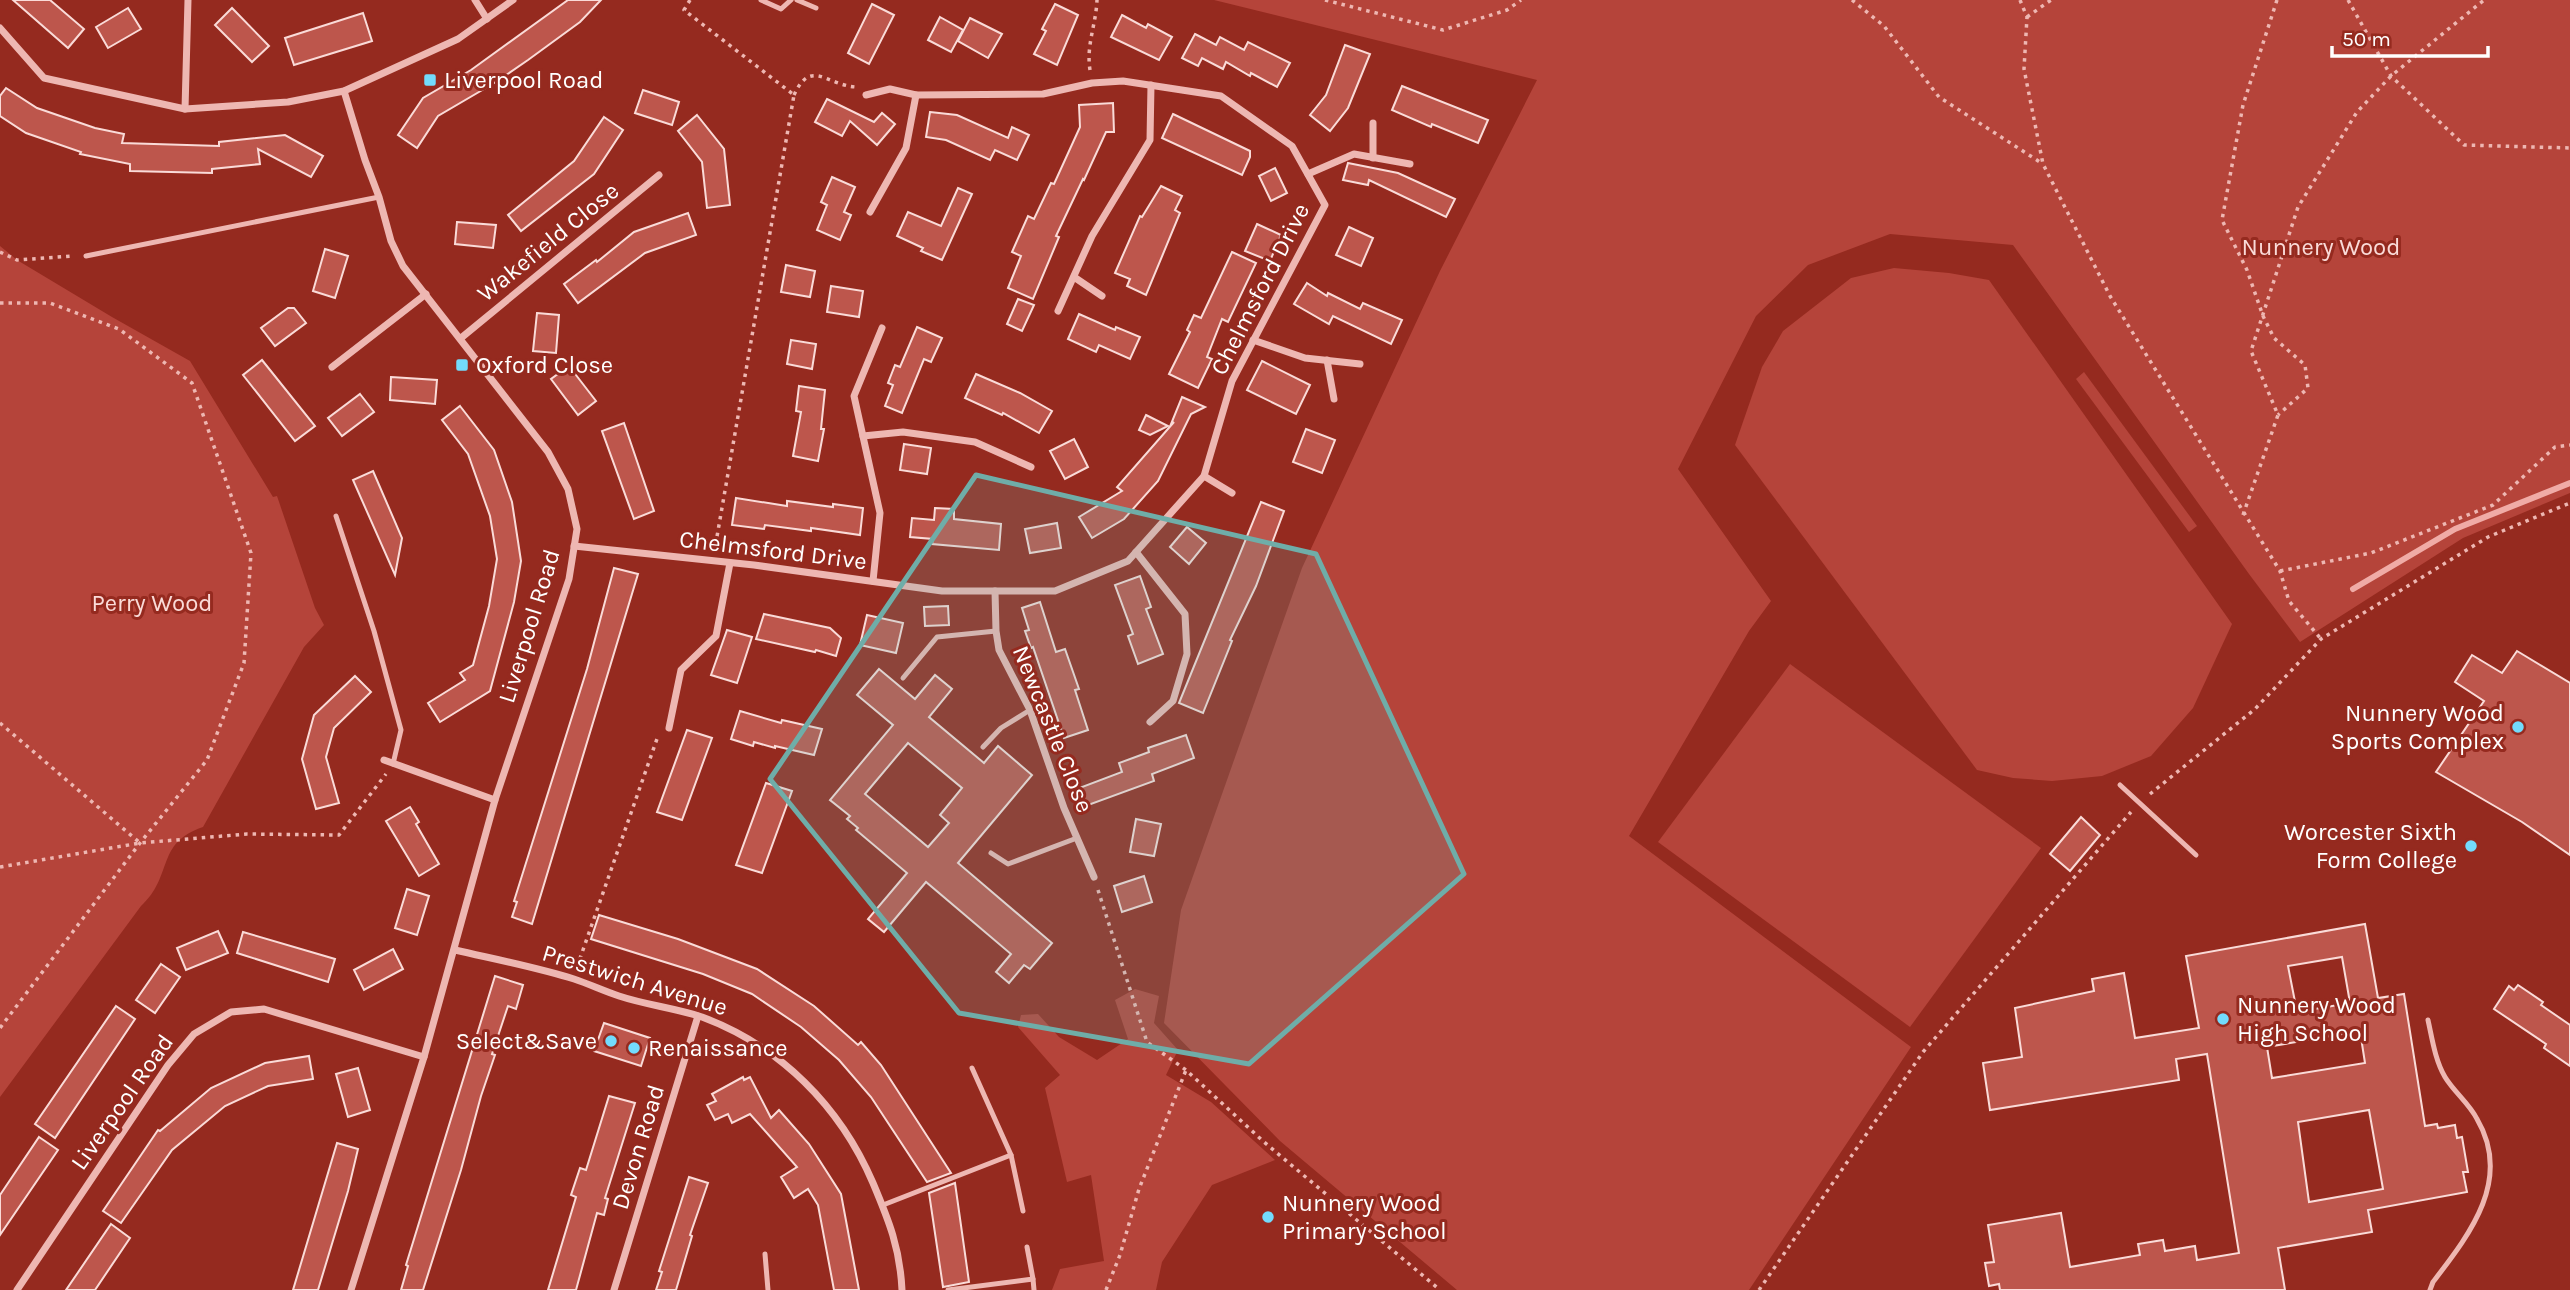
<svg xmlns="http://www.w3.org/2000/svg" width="2570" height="1290" font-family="Karla,sans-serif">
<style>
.green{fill:#b5443a}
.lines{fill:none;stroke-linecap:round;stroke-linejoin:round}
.stream{stroke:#f0aba6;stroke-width:6}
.building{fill:#bd564c;stroke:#fadbd8;stroke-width:2;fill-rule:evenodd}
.path{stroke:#eeb7b2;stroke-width:3.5;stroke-dasharray:3.5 5;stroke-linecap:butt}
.service{stroke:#eeb7b2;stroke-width:5}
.minor{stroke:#eeb7b2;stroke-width:7}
.marked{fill:#6fada8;fill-opacity:0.2;stroke:#6fada8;stroke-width:5;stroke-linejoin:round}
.poi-dot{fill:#73dbfc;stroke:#952a1f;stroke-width:2.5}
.labels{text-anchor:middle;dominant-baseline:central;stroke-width:6;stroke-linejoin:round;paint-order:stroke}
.poi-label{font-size:24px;fill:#fff;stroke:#952a1f;text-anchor:start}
.street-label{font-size:24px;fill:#fff;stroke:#952a1f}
.park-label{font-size:24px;fill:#fadbd8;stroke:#952a1f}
</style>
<rect width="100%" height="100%" fill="#952a1f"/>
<g class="green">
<polygon points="1214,0 2570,0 2570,493 2463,538 2300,642 2249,574 2013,245 1890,234 1808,265 1756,316 1678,469 1771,601 1749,631 1629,836 1911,1047 1749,1290 1457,1290 1280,1141 1164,1023 1181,910 1302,568 1440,271 1537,80"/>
<path d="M0,246L17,260L112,317L190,361L273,497L277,496L315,608L324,625L304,647L203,827C155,843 174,876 141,906L0,1097Z"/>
<polygon points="1894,268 1949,273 1989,280 2232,624 2193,708 2151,756 2102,776 2052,781 2013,778 1977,770 1735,445 1762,367 1783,331 1851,278"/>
<polygon points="2084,372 2197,526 2189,532 2076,379"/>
<polygon points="1790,664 2041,848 1910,1027 1658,842"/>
<polygon points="1135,989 1159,996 1154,1023 1178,1050 1166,1075 1211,1102 1275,1160 1212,1185 1162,1262 1156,1290 1052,1290 1060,1269 1104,1261 1091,1175 1067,1182 1045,1088 1060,1075 1018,1027 1021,1015 1038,1014 1059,1037 1097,1060 1128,1039 1115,1000"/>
</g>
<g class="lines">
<polyline class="stream" points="2353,589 2455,529 2570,483"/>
</g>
<g class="building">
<polygon points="13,0 50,0 84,29 68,48"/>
<polygon points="568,0 601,0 580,22 528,60 496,82 438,116 417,148 398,135 423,98 471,70"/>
<polygon points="872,4 894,15 869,64 848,53"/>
<polygon points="1055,4 1078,15 1057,65 1034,54 1046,31 1042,29"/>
<polygon points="128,8 141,29 108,48 96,27"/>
<polygon points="232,8 269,46 252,62 215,25"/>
<polygon points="363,13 372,41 294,65 285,38"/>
<polygon points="1122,15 1146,28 1148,24 1172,37 1159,60 1111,37"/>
<polygon points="940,17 963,30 951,52 928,40"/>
<polygon points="970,18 1002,34 988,58 958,41"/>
<polygon points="1195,34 1216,45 1220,37 1244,50 1248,42 1290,63 1277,87 1251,73 1250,76 1226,62 1223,69 1202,58 1198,66 1182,58"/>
<polygon points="1345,45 1370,54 1348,108 1330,131 1310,115 1326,95"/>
<polygon points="1402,86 1488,120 1478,143 1432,124 1431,127 1392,110"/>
<polygon points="6,88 37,108 95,128 124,134 122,143 219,146 219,142 285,135 323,156 311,177 258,149 260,164 212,169 212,173 130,171 130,164 80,154 81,152 26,133 0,116 0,96"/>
<polygon points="643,90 679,102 672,125 635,113"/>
<polygon points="827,99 874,122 882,113 895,124 877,145 850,121 842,136 815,122"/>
<polygon points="1113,103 1114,132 1106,132 1084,180 1083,179 1056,236 1059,237 1033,299 1008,288 1021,256 1012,252 1028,216 1034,219 1051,183 1054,184 1080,127 1079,105"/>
<polygon points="930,112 957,115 1008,138 1012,127 1029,135 1017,160 995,150 990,160 946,140 926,137"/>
<polygon points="1173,114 1250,151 1250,157 1242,175 1162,138"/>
<polygon points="697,115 724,149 730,205 707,208 702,162 678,131"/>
<polygon points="604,117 623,130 594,174 521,231 508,215 574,161"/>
<polygon points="1348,163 1398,173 1455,199 1446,217 1369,180 1368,185 1343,180"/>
<polygon points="1275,168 1287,193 1271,201 1259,176"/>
<polygon points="832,177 855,187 844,212 851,215 840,240 817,230 827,205 821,202"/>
<polygon points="1161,186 1182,196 1175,210 1180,213 1146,295 1127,286 1130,279 1115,273 1140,216 1142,217"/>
<polygon points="958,188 972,194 942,260 921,251 923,248 897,236 908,212 941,226"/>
<polygon points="688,213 696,235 645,253 578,303 564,284 596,260 597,262 634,232"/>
<polygon points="457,222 496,225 493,248 455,244"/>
<polygon points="1257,224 1281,235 1270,261 1245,251"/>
<polygon points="1349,227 1373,238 1361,266 1336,255"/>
<polygon points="325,249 348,256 335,298 313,291"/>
<polygon points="1232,252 1256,263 1228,322 1222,319 1207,357 1212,359 1198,388 1169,374 1190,332 1187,330 1194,315 1201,318"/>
<polygon points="786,265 815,271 810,297 781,292"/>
<polygon points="1307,283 1327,296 1328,293 1360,309 1363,303 1402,320 1391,344 1333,316 1329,324 1294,304"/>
<polygon points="831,286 863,291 859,317 827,312"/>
<polygon points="1018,299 1034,305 1022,331 1007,324"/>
<polygon points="288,308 294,308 306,323 275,346 261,328"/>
<polygon points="537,313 559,315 556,353 533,351"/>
<polygon points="1079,314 1115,330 1116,327 1140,337 1130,359 1099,345 1096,352 1068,339"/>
<polygon points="917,327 942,338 931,362 924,359 902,413 885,406 893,385 888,383 895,365 900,367"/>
<polygon points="791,340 816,344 812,369 787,364"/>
<polygon points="262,360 315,426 295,441 243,375"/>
<polygon points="1262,361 1310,385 1296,414 1247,390"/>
<polygon points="569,366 596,401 578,415 551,379"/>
<polygon points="976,374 1020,393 1052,411 1039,433 1003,413 1002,415 965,398"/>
<polygon points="391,377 437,380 435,404 390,400"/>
<polygon points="799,386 825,390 821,429 824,429 818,461 793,456 801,412 796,411"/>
<polygon points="360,394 374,412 342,436 328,418"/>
<polygon points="1182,397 1205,407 1191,414 1158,481 1124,519 1092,538 1079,517 1122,491 1117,487 1174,422 1171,424"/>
<polygon points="460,406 494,450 512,502 521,561 514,602 490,691 440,722 428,703 465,680 460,673 473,665 489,606 497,559 490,516 468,454 442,420"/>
<polygon points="1146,415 1168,426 1150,435 1139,430"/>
<polygon points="624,423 654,511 634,519 602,431"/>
<polygon points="1306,429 1335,440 1322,473 1293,462"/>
<polygon points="1074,439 1088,467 1065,479 1050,451"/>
<polygon points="904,444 931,448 927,474 900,470"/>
<polygon points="373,471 402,538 395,575 353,480"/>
<polygon points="736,498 787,506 787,501 833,507 833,504 863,508 860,535 811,528 811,531 765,525 764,529 732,525"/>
<polygon points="1261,502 1284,511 1256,586 1230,640 1232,641 1203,713 1179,703"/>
<polygon points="935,508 954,509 954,519 1001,524 999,550 932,544 933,539 910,537 912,518 934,520"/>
<polygon points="1057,523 1061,548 1030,553 1025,529"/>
<polygon points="1187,527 1206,543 1189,564 1170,547"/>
<polygon points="614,568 638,574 532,924 512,917 517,902 514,901 587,669"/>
<polygon points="1140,576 1151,607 1146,609 1163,654 1138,664 1128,636 1133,634 1115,585"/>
<polygon points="1040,602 1056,652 1065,649 1079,689 1075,690 1088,730 1064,738 1033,647 1031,648 1025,631 1029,630 1022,608"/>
<polygon points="948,606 949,625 925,626 924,607"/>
<polygon points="764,614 830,628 841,638 836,656 816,650 815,652 756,639"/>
<polygon points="867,615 903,623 896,653 860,645"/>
<polygon points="727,630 752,637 737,683 711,675"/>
<polygon points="2517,651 2570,683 2570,855 2522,822 2436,772 2484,701 2455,682 2472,655 2502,673"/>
<path d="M879,669L915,699L935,675L952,689L929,717L984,763L998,746L1032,775L958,863L1052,943L1030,969L1024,965L1009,983L996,972L1011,954L926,882L884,932L868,919L907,873L856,830L858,828L847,819L850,816L830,800L893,725L857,695ZM908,743L962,788L940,815L949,823L928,847L865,794Z"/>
<polygon points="355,676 371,692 334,728 326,757 339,803 316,809 302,759 314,715"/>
<polygon points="740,711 781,723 782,720 822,729 814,755 775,746 775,748 754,742 753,746 731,739"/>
<polygon points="687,730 712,738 682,820 657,812"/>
<polygon points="1186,735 1194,758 1152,774 1154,781 1080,808 1074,790 1122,772 1119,763 1149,752 1148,748"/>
<polygon points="766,783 792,791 762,873 736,865"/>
<polygon points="410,807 419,822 416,824 439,864 419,876 386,821"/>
<polygon points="2081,817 2100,835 2070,871 2050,854"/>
<polygon points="1136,819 1161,824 1154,856 1130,852"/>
<polygon points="1144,876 1152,902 1122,912 1114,886"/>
<polygon points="407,889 429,896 417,935 395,928"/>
<polygon points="599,915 678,939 757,969 814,1006 858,1045 861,1042 881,1065 951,1173 927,1182 871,1097 839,1060 801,1027 752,994 703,974 591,939"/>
<path d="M2365,924L2378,998L2404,994L2425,1126L2437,1124L2438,1128L2455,1125L2457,1138L2462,1137L2468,1172H2463L2467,1192L2368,1210L2372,1232L2278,1248L2285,1290H2000L1999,1284L1989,1286L1985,1263L1994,1262L1988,1225L2061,1213L2070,1267L2140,1255L2138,1244L2163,1240L2165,1251L2195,1246L2197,1260L2239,1253L2207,1054L2176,1059L2179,1080L1990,1110L1983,1063L2022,1057L2015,1008L2094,991L2092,979L2124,973L2135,1038L2199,1028L2186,956ZM2342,957L2350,1003L2297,1012L2288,966ZM2360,1031L2365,1063L2272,1078L2267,1047ZM2369,1110L2383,1189L2309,1202L2298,1122Z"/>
<polygon points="218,931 228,953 186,970 177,948"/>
<polygon points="243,932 335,959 328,982 237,953"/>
<polygon points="393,949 403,969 364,990 354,970"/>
<polygon points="161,964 180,977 155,1013 136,1000"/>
<polygon points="495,976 523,985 516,1009 508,1006 492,1054 495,1055 481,1096 461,1170 423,1290 401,1290 408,1266 406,1265"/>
<polygon points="2518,985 2543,1002 2541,1005 2570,1025 2570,1066 2544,1048 2546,1044 2494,1009 2509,986 2514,990"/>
<polygon points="116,1006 135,1019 55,1138 35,1124"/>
<polygon points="604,1023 650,1038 641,1066 594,1051"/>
<polygon points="309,1056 313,1079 268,1086 225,1106 172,1150 121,1223 103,1211 158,1130 160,1131 211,1088 265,1063"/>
<polygon points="358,1068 370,1110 348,1117 336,1074"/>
<polygon points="743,1077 744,1080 750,1077 771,1118 779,1110 809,1144 841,1194 859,1290 834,1290 818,1205 808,1189 794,1198 781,1177 797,1167 750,1114 732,1123 728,1114 715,1120 707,1105 716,1101 712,1094"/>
<polygon points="609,1096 635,1103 605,1198 608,1199 604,1215 597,1213 576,1290 548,1290 576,1197 571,1195 580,1168 586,1170"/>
<polygon points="39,1137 58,1150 0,1235 0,1195"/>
<polygon points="337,1143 358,1149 348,1191 318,1290 293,1290"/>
<polygon points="689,1177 708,1183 690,1235 692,1236 676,1290 656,1290 662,1272 659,1271"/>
<polygon points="955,1183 969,1282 943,1287 929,1193"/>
<polygon points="111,1224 130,1238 95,1290 66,1290"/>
</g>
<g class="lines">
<g class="path">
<polyline points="690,0 684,10 794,95 715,548"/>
<polyline points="1325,0 1443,30 1507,10 1521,0"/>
<polyline points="1852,0 1884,26 1939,97 2043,164"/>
<polyline points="2020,0 2027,17 2024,69 2043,164 2110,296 2280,571 2289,601 2321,639"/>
<polyline points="2277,0 2243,105 2222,220 2247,270 2263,316 2274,338 2305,365 2308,388 2278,415"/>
<polyline points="2348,0 2391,76 2464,145 2570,148"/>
<polyline points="2027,17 2051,0"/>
<path d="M1090,70C1086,45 1096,25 1097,0"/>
<path d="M794,95C811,58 826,85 856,87"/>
<polyline points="0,252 17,260 73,256"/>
<polyline points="0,303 50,303 119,329 192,383 251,553 244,663 207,760 140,843 0,1028"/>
<polyline points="2243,515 2278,415 2251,351 2298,207 2357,112 2391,76 2484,0"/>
<polyline points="2280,571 2371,553 2493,505 2555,447 2570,445"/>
<polyline points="0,723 140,843"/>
<polyline points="2150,794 2255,709 2321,639 2488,537 2570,503"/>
<polyline points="0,867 140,843 247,834 339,835 386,774"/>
<polyline points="1098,890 1147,1042 1186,1070 1264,1142 1440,1290"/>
<polyline points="577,967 658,736"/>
<polyline points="1106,1290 1120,1255 1139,1189 1186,1070"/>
<polyline points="1759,1290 1923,1052 2131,812"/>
</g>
<g class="service">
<polyline points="761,0 781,9 791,0"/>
<polyline points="797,0 816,8"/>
<polyline points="86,256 379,197"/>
<polyline points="336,516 374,631 401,730 393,764"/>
<polyline points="903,678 937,637 996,631"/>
<polyline points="983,747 1001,728 1030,710"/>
<polyline points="2120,785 2196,855"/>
<polyline points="991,853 1008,864 1077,838"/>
<path d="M2428,1020C2432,1038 2435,1060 2445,1077C2454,1092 2469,1103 2477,1119C2513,1180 2469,1235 2433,1282L2430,1290"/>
<polyline points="972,1068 1011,1155 1023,1211"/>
<polyline points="883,1205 1011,1155"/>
<polyline points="765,1254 768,1290"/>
<polyline points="1033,1279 1034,1290"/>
<polyline points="948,1290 1033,1279 1027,1247"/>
</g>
<g class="minor">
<polyline points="475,0 487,19"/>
<polyline points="0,28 44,78 185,109 288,102 344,91 458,39 513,0"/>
<polyline points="344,91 365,160 379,197 391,241 403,266 548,452 568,489 577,529 569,579 495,800 424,1057 351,1290"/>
<polyline points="185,109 188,0"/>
<polyline points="1373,123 1373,158"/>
<polyline points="1308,174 1354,154 1410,164"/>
<polyline points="870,212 906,148 916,95"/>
<polyline points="1074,277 1102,296"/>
<polyline points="1058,311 1092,236 1150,140 1151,85"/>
<polyline points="461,338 659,175"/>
<polyline points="1253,340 1305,358 1360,364"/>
<polyline points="1327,360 1334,399"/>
<polyline points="332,367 426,294"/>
<polyline points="863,436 903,432 975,442 1031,467"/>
<polyline points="1204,476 1232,493"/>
<polyline points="574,546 754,565 942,591 1055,591 1128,561 1204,476 1232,381 1325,205 1292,146 1221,96 1123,81 1092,83 1043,94 916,95 890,89 866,95"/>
<polyline points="1136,552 1185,614 1187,654 1173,701 1150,722"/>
<polyline points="873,581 880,513 854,396 882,328"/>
<polyline points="995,591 996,631 999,650 1030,710 1064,808 1094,877"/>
<polyline points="669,728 681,670 716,636 730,563"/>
<polyline points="384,760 495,800"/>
<path d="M455,950C494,959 536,967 574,979C589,984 604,991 619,996C646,1005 675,1008 702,1017C780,1046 840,1106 873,1183C889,1221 900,1248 902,1290"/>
<polyline points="17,1290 168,1065 194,1034 231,1012 264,1009 424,1057"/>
<polyline points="614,1290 698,1016"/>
</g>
</g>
<path class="marked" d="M976,475L1316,554L1464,874L1249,1064L959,1013L770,779Z"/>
<g class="poi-dot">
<rect x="423" y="73" width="14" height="14" rx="3.5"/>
<rect x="455" y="358" width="14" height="14" rx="3.5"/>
<circle cx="2518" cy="727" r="7"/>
<circle cx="2471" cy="846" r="7"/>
<circle cx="2223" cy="1019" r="7"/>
<circle cx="611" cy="1041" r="7"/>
<circle cx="634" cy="1048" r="7"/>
<circle cx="1268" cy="1217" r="7"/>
</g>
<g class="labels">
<g class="poi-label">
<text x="444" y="80">Liverpool Road</text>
<text x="476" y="365">Oxford Close</text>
<text x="2504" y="713" text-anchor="end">Nunnery Wood<tspan x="2504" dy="28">Sports Complex</tspan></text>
<text x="2457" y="832" text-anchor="end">Worcester Sixth<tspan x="2457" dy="28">Form College</tspan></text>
<text x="2237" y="1005">Nunnery Wood<tspan x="2237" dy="28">High School</tspan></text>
<text x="597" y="1041" text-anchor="end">Select&amp;Save</text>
<text x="648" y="1048">Renaissance</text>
<text x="1282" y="1203">Nunnery Wood<tspan x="1282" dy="28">Primary School</tspan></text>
</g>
<g class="street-label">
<text transform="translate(548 242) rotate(-39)">Wakefield Close</text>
<text transform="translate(1260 289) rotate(-63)">Chelmsford Drive</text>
<text transform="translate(773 550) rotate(7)">Chelmsford Drive</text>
<text transform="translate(529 626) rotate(-73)">Liverpool Road</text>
<text transform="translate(1053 729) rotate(68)">Newcastle Close</text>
<text transform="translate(635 980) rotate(17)">Prestwich Avenue</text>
<text transform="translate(122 1102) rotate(-55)">Liverpool Road</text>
<text transform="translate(638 1147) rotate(-73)">Devon Road</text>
</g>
<g class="park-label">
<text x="2321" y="247">Nunnery Wood</text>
<text x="152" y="603">Perry Wood</text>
</g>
</g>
<path d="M2332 46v10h156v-10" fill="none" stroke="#ffffff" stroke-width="3.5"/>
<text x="2342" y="46" font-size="21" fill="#ffffff" stroke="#952a1f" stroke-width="5" paint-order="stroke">50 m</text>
</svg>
